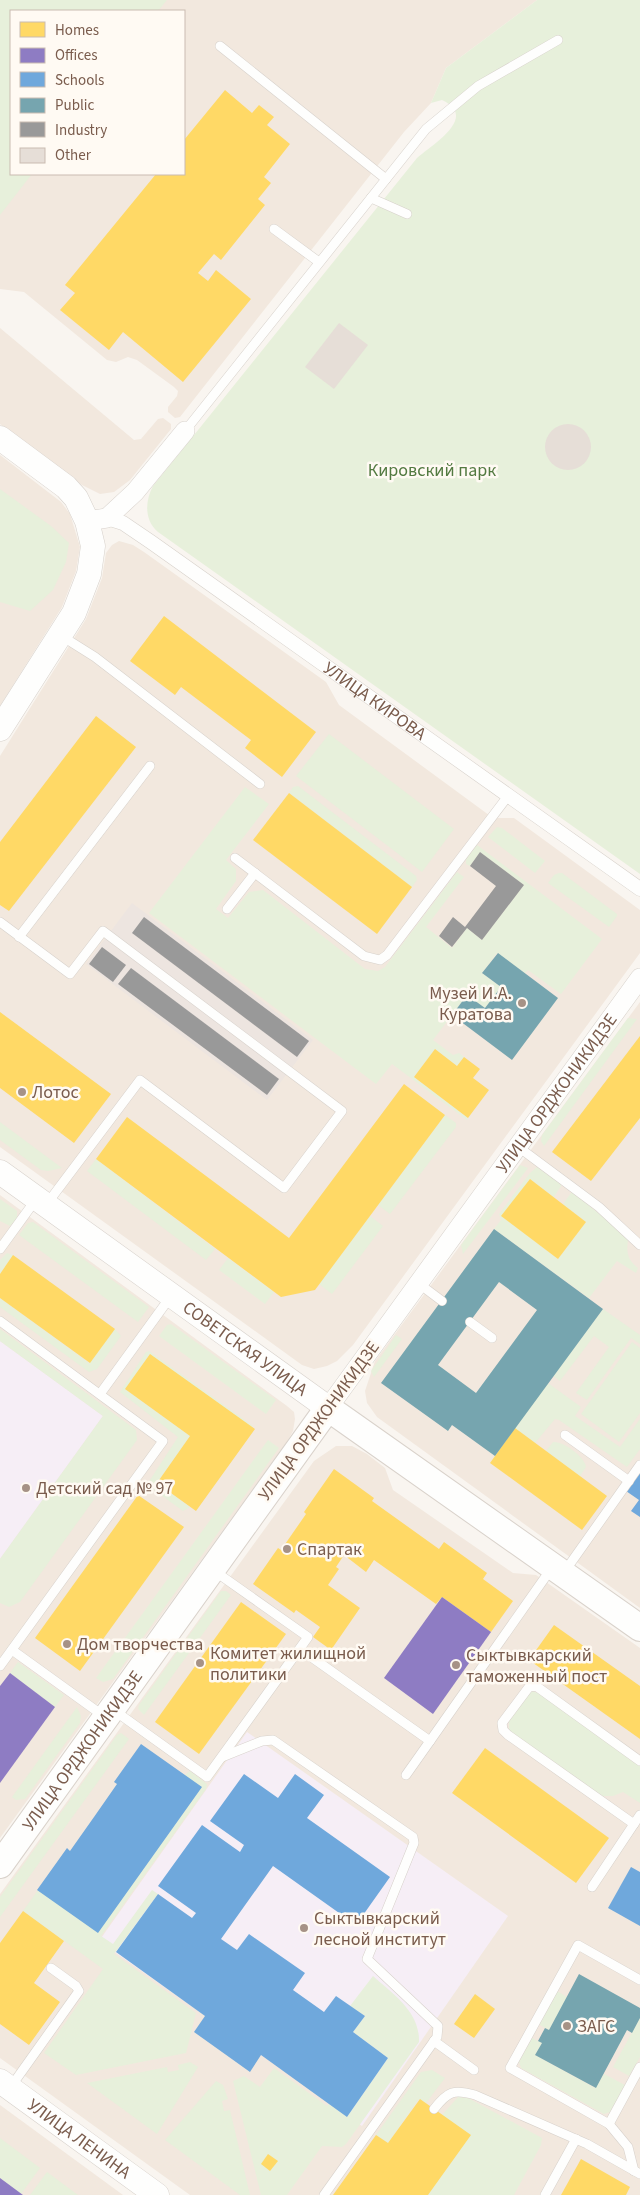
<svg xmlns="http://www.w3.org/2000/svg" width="640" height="2195" font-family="'Source Sans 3',sans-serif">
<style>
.residential{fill:#f2e8de;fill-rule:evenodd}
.industrial{fill:#ede5e0}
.education{fill:#f6eef6}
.green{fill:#e7f0db}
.homes{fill:#ffd966}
.offices{fill:#8e7cc3}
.schools{fill:#6fa8dc}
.public{fill:#76a5af;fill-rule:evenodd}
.industry{fill:#999}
.building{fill:#e6ded7}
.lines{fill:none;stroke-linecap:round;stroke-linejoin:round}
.service-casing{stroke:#d7d1cb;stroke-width:10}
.pedestrian-casing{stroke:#d7d1cb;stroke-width:15}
.minor-casing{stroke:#d7d1cb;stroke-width:20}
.tertiary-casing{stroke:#d7d1cb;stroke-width:25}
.secondary-casing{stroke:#d9d2cb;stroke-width:28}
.service{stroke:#fefefd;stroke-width:9}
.pedestrian{stroke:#fefefd;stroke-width:14}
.minor{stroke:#fefefd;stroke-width:19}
.tertiary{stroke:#fefefd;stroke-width:24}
.secondary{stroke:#fefefd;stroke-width:26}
.poi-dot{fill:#a69286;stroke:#fffaf3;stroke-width:2}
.labels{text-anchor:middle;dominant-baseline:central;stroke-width:5;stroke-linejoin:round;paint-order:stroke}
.park-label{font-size:18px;fill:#537a41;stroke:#fffaf3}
.street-label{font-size:18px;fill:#7a5c4d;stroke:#fffaf3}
.poi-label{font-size:18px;fill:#7a5c4d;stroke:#fffaf3;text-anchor:start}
</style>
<rect width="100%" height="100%" fill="#f9f5f0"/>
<g class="residential">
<path d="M0,0H537L446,68L431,103L404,132L180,417L175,418L168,412V407L177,396L178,391L174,387L137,360L128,357L116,362L107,360L24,292L0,289ZM11,11H184V174H11Z"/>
<polygon points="0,328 134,440 141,439 158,419 163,418 171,424 171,429 130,480 114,492 100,494 82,485 0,424"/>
<polygon points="0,455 61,502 70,514 80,547 76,571 62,607 0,706"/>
<polygon points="119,541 133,545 144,552 326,682 339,705 493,818 514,818 640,910 640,953 353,1345 337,1361 327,1366 314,1369 302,1365 0,1147 0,756 86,619 102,578 106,553 112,545"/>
<polygon points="640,1002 640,1608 377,1417 367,1403 365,1391 375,1361"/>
<polygon points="0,1195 287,1406 294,1412 295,1419 293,1431 287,1442 0,1838"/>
<polygon points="336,1446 352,1446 367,1454 385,1468 393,1490 513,1573 536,1575 640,1648 640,2195 190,2195 0,2058 0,1894 314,1461"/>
<polygon points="0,2105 123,2195 0,2195"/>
</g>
<polygon class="industrial" points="132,903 313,1040 267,1100 86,964"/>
<g class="education">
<polygon points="0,1341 103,1416 0,1559"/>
<polygon points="247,1732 508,1916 362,2126 99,1941"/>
</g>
<g class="green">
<polygon points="0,0 167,0 158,11 11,11 11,174 32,174 0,215"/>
<path d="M537,0H640V874L158,532C144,520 145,501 153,486L417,158C433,144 479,117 442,100L431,103L446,68Z"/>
<polygon points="0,489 51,526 69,543 66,562 53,590 30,611 0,602"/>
<polygon points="329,734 454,829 422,872 296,776"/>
<polygon points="298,786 416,876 417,880 412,887 289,793 293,787"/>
<polygon points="245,787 269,804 226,860 236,869 236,881 216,909 228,918 249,892 263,890 365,969 378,971 385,967 457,872 464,877 426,927 452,948 467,928 482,940 524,885 480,852 470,866 466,864 466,859 477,845 602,939 561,994 528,970 525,973 497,953 482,973 501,987 485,1008 467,995 433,1040 453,1055 459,1053 464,1057 457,1066 435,1049 414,1077 468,1118 467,1120 392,1064 376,1084 149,913"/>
<polygon points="497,827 502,828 545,861 535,873 488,837"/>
<polygon points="559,873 562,873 617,914 617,916 609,927 548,883 554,875"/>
<polygon points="628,1018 637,1019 544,1146 541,1141 542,1135"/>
<polygon points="445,1115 456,1123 456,1127 390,1214 378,1205"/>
<polygon points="0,1122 62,1168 48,1171 41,1170 0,1140"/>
<polygon points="96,1159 215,1249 206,1260 87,1171"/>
<polygon points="520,1165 528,1168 463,1254 461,1245"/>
<path d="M537,1167L561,1184V1186L554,1197L530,1179L502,1216L558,1259L586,1222L563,1204L571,1193L573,1192L622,1233L628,1240C626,1254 628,1260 638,1268L636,1273L617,1261L589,1298L494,1229L501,1220L499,1214L530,1173Z"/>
<polygon points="0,1199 17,1211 17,1218 10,1226 0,1221"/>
<polygon points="370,1216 383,1226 332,1294 319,1284"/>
<polygon points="33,1222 149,1307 138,1322 19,1235 28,1223"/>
<polygon points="7,1253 13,1255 0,1274 0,1260"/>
<polygon points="228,1258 274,1292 265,1304 219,1270"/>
<polygon points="0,1298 89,1363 115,1329 121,1336 97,1369 89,1372 0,1307"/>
<polygon points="603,1309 640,1335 640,1344 631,1338 587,1400 576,1393 609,1347 594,1336 560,1381 553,1376"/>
<polygon points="171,1324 276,1400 266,1414 159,1336 167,1325"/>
<polygon points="0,1329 136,1430 137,1440 20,1602 9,1607 0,1603 0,1559 103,1416 0,1341"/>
<polygon points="396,1335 402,1339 374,1377 371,1371"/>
<polygon points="632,1342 640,1348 640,1413 619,1442 581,1414"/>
<polygon points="149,1351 253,1426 252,1427 150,1354 125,1389 190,1436 157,1483 190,1507 183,1511 150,1487 148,1483 178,1437 120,1392 146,1352"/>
<polygon points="548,1383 581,1407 575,1416 620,1447 640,1419 640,1449 627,1467 559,1420 555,1419 535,1443 515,1428"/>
<polygon points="268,1440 279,1448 113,1679 103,1682 96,1678"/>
<path d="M553,1442C563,1441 585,1457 586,1467L580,1476L546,1451Z"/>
<polygon points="221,1591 226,1591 231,1595 144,1715 138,1709 139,1705"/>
<polygon points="18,1662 64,1695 55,1707 10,1673"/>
<polygon points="532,1691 544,1695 640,1766 640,1803 623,1792 613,1796 602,1796 509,1731 509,1720 528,1693"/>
<polygon points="77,1707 81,1716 80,1723 25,1799 16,1800 12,1797"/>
<polygon points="121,1733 129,1739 0,1917 0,1897 117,1735"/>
<polygon points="190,1771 207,1784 206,1789 101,1936 113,1944 152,1890 158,1894 114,1954 196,2013 186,2053 76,2075 44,2053 103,1969 23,1911 38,1890"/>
<path d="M373,1976C394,1995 420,2012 419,2042L346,2144L342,2147L322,2146L287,2195H261L233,2081L244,2076L260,2087L274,2068L327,2106L329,2104L347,2117L388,2058L353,2032L365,2016L350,2006Z"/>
<polygon points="557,1991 567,1997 549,2030 538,2024"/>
<polygon points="640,2018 640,2057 629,2076 613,2067"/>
<polygon points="532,2038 542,2043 535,2055 595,2088 604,2074 625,2085 610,2112 604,2114 521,2068 519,2062"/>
<polygon points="190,2062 198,2067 157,2134 87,2083 167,2067 168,2072 179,2070 178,2065"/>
<polygon points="432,2070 445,2078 426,2103 419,2099 388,2143 376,2135 421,2072"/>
<polygon points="216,2081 223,2085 228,2099 222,2101 224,2111 230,2110 250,2195 240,2195 165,2140"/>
<polygon points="458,2097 468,2098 542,2138 541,2145 514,2195 428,2195 442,2115"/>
<polygon points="0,2138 40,2168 21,2194 0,2178"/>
<polygon points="47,2172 78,2195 30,2195"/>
</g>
<g class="homes">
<polygon points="225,90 252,113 259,105 274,117 267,125 290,144 264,177 271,183 258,199 265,205 221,260 214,254 198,273 208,281 216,270 251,299 183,382 123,332 109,350 60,310 75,293 65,285 156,174 184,174 184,140"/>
<polygon points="164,616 316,732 282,777 245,748 251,740 181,687 175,695 130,661"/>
<polygon points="96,716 136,747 9,911 0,905 0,842"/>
<polygon points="289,793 412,887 377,934 253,840"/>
<polygon points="0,1012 111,1094 74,1143 0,1088"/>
<polygon points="640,1036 640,1118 591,1181 552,1152"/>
<polygon points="435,1049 457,1066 464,1057 480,1069 473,1078 489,1090 468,1118 414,1077"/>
<polygon points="404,1084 445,1115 315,1290 281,1297 96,1159 127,1117 289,1238"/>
<polygon points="530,1179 586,1222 558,1259 501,1216"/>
<polygon points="13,1255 115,1329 90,1363 0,1298 0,1274"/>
<polygon points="150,1354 255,1429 196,1511 157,1483 190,1436 125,1389"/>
<polygon points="515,1428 607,1496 582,1530 490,1463"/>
<polygon points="334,1469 374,1498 372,1501 439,1549 444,1542 487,1573 483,1579 513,1601 491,1632 442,1597 436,1604 374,1560 366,1572 344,1555 336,1567 339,1569 328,1585 360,1608 331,1650 313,1637 320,1627 296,1610 294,1613 253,1584 278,1548 281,1550 306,1514 304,1512"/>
<polygon points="138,1495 184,1527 80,1671 35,1638"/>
<polygon points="241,1602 286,1634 199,1754 155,1722"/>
<polygon points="554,1625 640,1686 640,1739 529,1660"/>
<polygon points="485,1748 609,1838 576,1883 452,1793"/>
<polygon points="23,1911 64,1941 34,1983 60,2002 29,2045 0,2024 0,1943"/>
<polygon points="475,1994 495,2009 474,2038 454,2024"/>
<polygon points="420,2099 471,2135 428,2195 333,2195 376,2135 388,2143"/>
<polygon points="268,2154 278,2161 270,2171 261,2164"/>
<polygon points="581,2159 630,2187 626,2195 561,2195"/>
</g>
<g class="offices">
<polygon points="442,1597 491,1632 433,1714 384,1678"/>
<polygon points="10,1673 55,1707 0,1783 0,1686"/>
<polygon points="0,2178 23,2195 0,2195"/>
</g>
<g class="schools">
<polygon points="640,1471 640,1517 631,1511 639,1500 626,1491"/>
<polygon points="141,1744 202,1787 98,1933 37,1890 67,1848 70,1851 94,1817 117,1784 114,1782"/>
<polygon points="244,1774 278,1798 295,1774 324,1795 307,1818 390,1877 356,1925 273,1866 221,1939 237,1950 249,1934 305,1973 293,1990 324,2012 336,1996 365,2016 353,2032 388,2058 347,2117 261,2055 250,2072 194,2032 205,2016 116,1952 158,1894 192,1918 196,1913 158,1886 202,1825 240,1852 244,1845 210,1821"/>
<polygon points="631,1867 640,1872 640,1926 608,1908"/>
</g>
<g class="public">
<polygon points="498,953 558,998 512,1060 452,1015 467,995 485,1008 501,987 482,973"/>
<path d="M494,1229L603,1309L495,1456L452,1425L448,1431L381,1383ZM499,1282L537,1310L476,1393L438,1365Z"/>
<polygon points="579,1974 640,2008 640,2018 632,2033 627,2030 596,2088 535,2055 542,2043 538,2041 545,2028 549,2030"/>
</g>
<g class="industry">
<polygon points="480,852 524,885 482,940 467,928 452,947 439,936 453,917 465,927 496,886 470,866"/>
<polygon points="144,917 309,1041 297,1057 132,933"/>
<polygon points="102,947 126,965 113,982 89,964"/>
<polygon points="131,968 279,1079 267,1095 118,984"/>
</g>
<g class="building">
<polygon points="339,323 368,345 334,389 305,367"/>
<circle cx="568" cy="447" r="23"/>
</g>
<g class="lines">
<g class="service-casing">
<g id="service">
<polyline points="220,46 386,179"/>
<polyline points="371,198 407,214"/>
<polyline points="274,229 319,262"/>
<polyline points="185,431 426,129 478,86 558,40"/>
<polyline points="60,635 95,657 260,784"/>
<polyline points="235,858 364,956 380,960 387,955 508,796"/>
<polyline points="227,909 255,873"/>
<polyline points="0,922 70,974 103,931 342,1111 284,1188 140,1080 46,1205"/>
<polyline points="19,937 150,766"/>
<polyline points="517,1146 599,1207 640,1245"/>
<polyline points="0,1249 37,1198"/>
<polyline points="418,1283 442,1301"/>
<polyline points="0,1321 163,1441 0,1666"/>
<polyline points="470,1322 492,1338"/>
<polyline points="100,1394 171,1296"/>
<polyline points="565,1435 629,1481"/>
<polyline points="565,1571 640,1465"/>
<polyline points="300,1649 430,1741 551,1569"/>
<polyline points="12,1650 105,1717"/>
<polyline points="115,1711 207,1777 308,1637 213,1570"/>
<polyline points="222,1757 262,1741 273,1740 413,1837 414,1843 367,1959 438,2026 437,2037 324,2195"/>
<polyline points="406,1775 430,1741"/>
<polyline points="634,1824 508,1735 503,1730 502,1723 529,1687 536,1686 640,1761"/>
<polyline points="592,1887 640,1815"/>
<polyline points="640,1980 578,1945 510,2068 609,2124 640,2067"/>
<polyline points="434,2041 474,2070"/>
<polyline points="10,2088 79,1991 76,1986 51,1968"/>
<path d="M434,2109C448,2091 454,2089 475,2095L587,2144L640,2174"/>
<polyline points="609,2124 628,2147 634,2171"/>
<polyline points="545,2195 576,2139"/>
</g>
</g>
<g class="pedestrian-casing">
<g id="pedestrian">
<path id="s1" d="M107,518L123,523L151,542L640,889"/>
</g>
</g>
<g class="minor-casing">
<g id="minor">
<polyline points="87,521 107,518 135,492 185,431"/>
<path id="s2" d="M328,1408L640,978"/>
</g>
</g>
<g class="tertiary-casing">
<g id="tertiary">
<polyline points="0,438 66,487 76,498 87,521 93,546 89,574 74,613 0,729"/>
<path id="s3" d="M0,1172L328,1408"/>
<path id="s4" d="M0,2081L157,2195"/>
</g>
</g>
<g class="secondary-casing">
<g id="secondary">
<path id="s5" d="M0,1865L328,1408L640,1628"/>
</g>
</g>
<use href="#service" class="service"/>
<use href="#pedestrian" class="pedestrian"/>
<use href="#minor" class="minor"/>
<use href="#tertiary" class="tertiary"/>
<use href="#secondary" class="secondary"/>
</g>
<g class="poi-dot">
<circle cx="522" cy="1003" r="5"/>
<circle cx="22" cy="1092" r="5"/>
<circle cx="26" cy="1488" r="5"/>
<circle cx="287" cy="1549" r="5"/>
<circle cx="67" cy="1644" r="5"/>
<circle cx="200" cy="1663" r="5"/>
<circle cx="456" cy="1665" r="5"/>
<circle cx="304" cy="1928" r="5"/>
<circle cx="567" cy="2026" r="5"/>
</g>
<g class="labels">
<g class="park-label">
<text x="432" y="470">Кировский парк</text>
</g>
<g class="street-label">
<text stroke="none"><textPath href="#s1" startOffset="325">УЛИЦА КИРОВА</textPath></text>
<text stroke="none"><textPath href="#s2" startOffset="389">УЛИЦА ОРДЖОНИКИДЗЕ</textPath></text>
<text stroke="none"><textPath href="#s3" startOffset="302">СОВЕТСКАЯ УЛИЦА</textPath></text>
<text transform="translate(319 1421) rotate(-54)">УЛИЦА ОРДЖОНИКИДЗЕ</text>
<text stroke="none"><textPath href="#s5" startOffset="141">УЛИЦА ОРДЖОНИКИДЗЕ</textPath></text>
<text stroke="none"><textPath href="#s4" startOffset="98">УЛИЦА ЛЕНИНА</textPath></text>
</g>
<g class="poi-label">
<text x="512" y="993" text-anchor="end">Музей И.А.<tspan x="512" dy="21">Куратова</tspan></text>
<text x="32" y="1092">Лотос</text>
<text x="36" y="1488">Детский сад № 97</text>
<text x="297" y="1549">Спартак</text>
<text x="77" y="1644">Дом творчества</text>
<text x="210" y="1653">Комитет жилищной<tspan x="210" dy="21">политики</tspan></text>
<text x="466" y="1655">Сыктывкарский<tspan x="466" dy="21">таможенный пост</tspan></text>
<text x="314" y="1918">Сыктывкарский<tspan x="314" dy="21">лесной институт</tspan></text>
<text x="577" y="2026">ЗАГС</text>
</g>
</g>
<rect x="10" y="10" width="175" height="165" fill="#fffaf3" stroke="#cabbb1"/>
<rect x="20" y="22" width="25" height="15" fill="#ffd966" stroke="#cabbb1"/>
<text x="55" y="35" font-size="15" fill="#7a5c4d">Homes</text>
<rect x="20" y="48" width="25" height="15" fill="#8e7cc3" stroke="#cabbb1"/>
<text x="55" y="60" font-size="15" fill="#7a5c4d">Offices</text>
<rect x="20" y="72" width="25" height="15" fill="#6fa8dc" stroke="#cabbb1"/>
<text x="55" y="85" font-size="15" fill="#7a5c4d">Schools</text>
<rect x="20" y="98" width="25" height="15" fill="#76a5af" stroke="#cabbb1"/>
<text x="55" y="110" font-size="15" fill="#7a5c4d">Public</text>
<rect x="20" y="122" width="25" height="15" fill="#999999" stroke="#cabbb1"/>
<text x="55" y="135" font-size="15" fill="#7a5c4d">Industry</text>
<rect x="20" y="148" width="25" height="15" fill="#e6ded7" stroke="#cabbb1"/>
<text x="55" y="160" font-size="15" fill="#7a5c4d">Other</text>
</svg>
